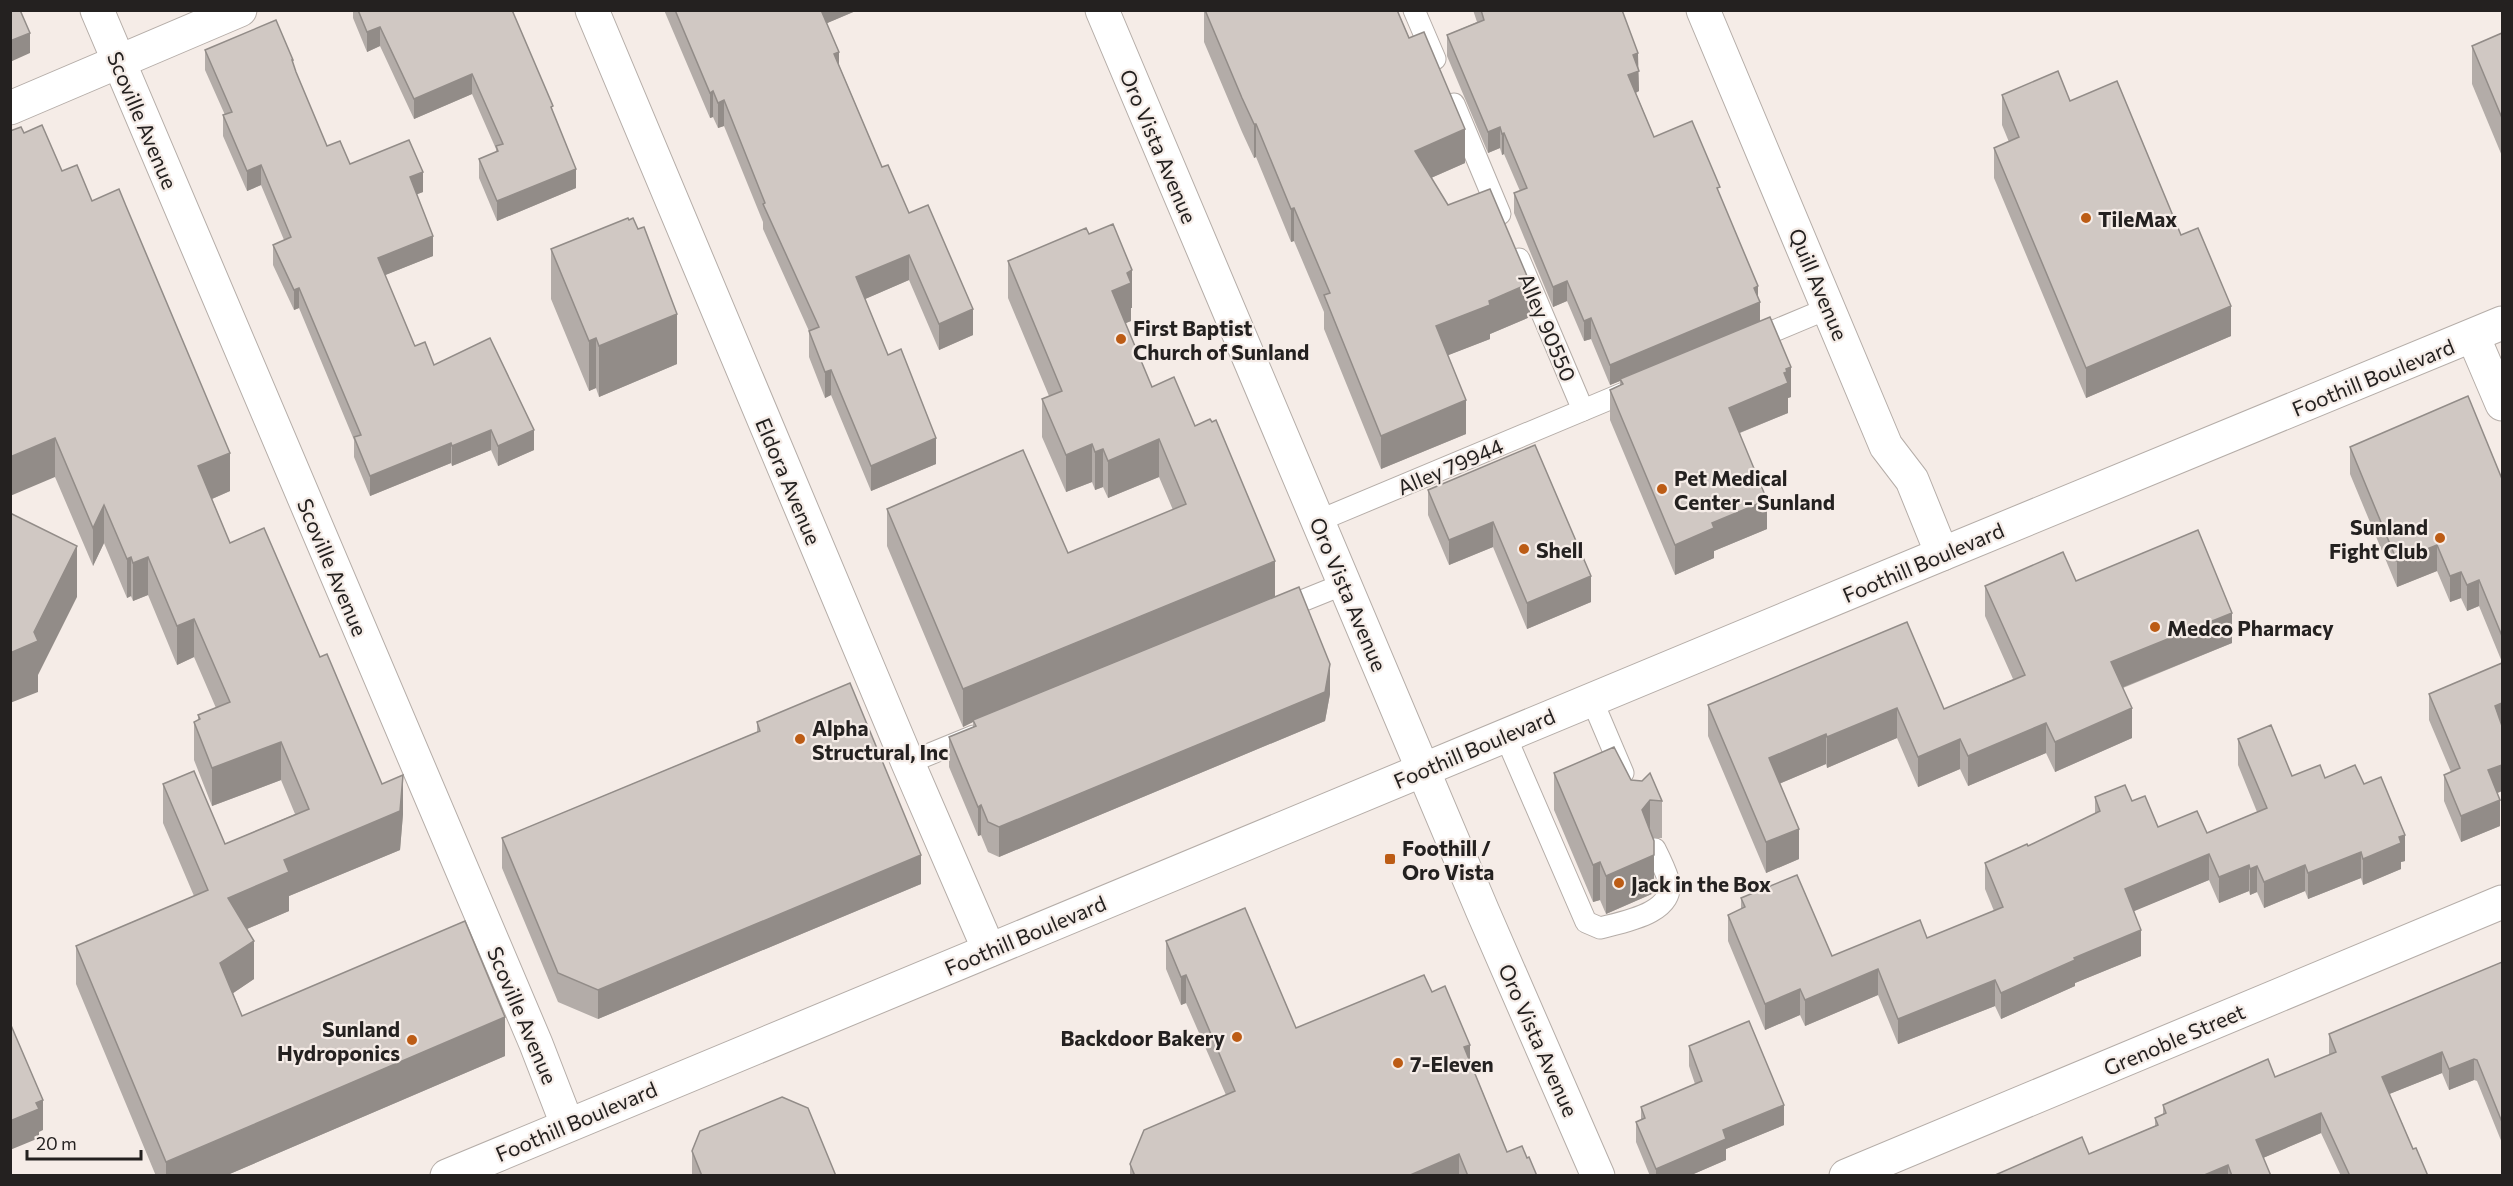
<svg xmlns="http://www.w3.org/2000/svg" width="2513" height="1186" font-family="Commissioner,sans-serif">
<style>
.lines{fill:none;stroke-linecap:round;stroke-linejoin:round}
.lane-casing{stroke:#b5ada8;stroke-width:23}
.street-casing{stroke:#b5ada8;stroke-width:35}
.secondary-casing{stroke:#b5ada8;stroke-width:35}
.primary-casing{stroke:#b5ada8;stroke-width:35}
.lane{stroke:#fff;stroke-width:21}
.street{stroke:#fff;stroke-width:33}
.secondary{stroke:#fff;stroke-width:33}
.primary{stroke:#fff;stroke-width:33}
.wall{fill:#b3aca8}
.shaded-wall{fill:#928c88}
.building{fill:#d0c8c3;stroke:#928c88;stroke-width:1.5}
.poi-dot{fill:#bc5c15;stroke:#f5ece7;stroke-width:2}
.labels{text-anchor:middle;dominant-baseline:central;stroke-width:4.5;stroke-linejoin:round;paint-order:stroke}
.street-label{font-size:21px;fill:#242120;stroke:#f5ece7}
.poi-label{font-size:21px;font-weight:bold;fill:#242120;stroke:#f5ece7;text-anchor:start}
</style>
<rect width="100%" height="100%" fill="#f5ece7"/>
<g class="lines">
<g class="lane-casing">
<g id="lane">
<polyline points="1414,10 1435,59"/>
<polyline points="1454,104 1500,214"/>
<polyline points="1519,259 1583,410"/>
<polyline points="1750,341 1829,308"/>
<polyline points="1318,521 1636,388"/>
<polyline points="1277,611 1344,584"/>
<polyline points="1592,700 1623,773"/>
<path d="M1505,735L1586,922L1600,928C1623,922 1678,913 1668,879C1665,869 1660,859 1655,849"/>
<polyline points="908,763 974,736"/>
</g>
</g>
<g class="street-casing">
<g id="street">
<polyline points="97,10 536,1044 567,1124"/>
<polyline points="592,10 908,763 989,950"/>
<polyline points="1703,10 1886,446 1912,480 1942,554"/>
<polyline points="10,108 240,10"/>
<polyline points="2473,336 2502,404"/>
<polyline points="1846,1176 2502,902"/>
</g>
</g>
<g class="secondary-casing">
<polyline id="secondary" points="1102,10 1483,912 1598,1176"/>
</g>
<g class="primary-casing">
<polyline id="primary" points="447,1176 1942,554 2502,323"/>
</g>
<use href="#lane" class="lane"/>
<use href="#street" class="street"/>
<use href="#secondary" class="secondary"/>
<use href="#primary" class="primary"/>
</g>
<g class="wall">
<polygon points="353,10 512,10 553,112 576,188 497,221 479,178 479,159 496,152 496,149 472,94 414,119 380,46 367,52 353,18"/>
<polygon points="664,10 858,10 827,23 839,65 882,167 909,213 973,335 939,350 909,280 865,299 888,355 936,464 871,491 831,395 825,398 809,357 809,331 763,229 763,222 724,126 718,128 713,117 710,118"/>
<polygon points="1204,10 1397,10 1465,163 1431,178 1448,205 1530,317 1490,334 1490,339 1448,355 1466,434 1381,469 1324,329 1324,312 1294,241 1291,242 1256,157 1254,158 1242,132 1204,42"/>
<polygon points="1473,10 1622,10 1638,68 1639,91 1636,93 1654,137 1720,196 1758,299 1760,321 1791,397 1788,398 1788,413 1740,433 1767,529 1714,551 1714,558 1675,575 1610,420 1610,390 1620,385 1620,381 1610,385 1591,339 1584,341 1567,301 1553,307 1514,213 1514,193 1520,191 1504,154 1502,155 1500,148 1488,153 1447,56 1447,35 1477,22"/>
<polygon points="2502,33 2502,156 2472,84 2472,46"/>
<polygon points="205,50 293,66 327,146 350,164 423,192 417,194 433,256 385,275 414,344 434,365 534,450 498,466 491,450 452,466 451,463 370,496 354,457 354,440 299,308 294,310 273,265 273,245 284,240 261,185 247,191 223,136 223,115 225,115 205,70"/>
<polygon points="2002,95 2070,101 2181,235 2231,336 2086,398 1994,178 1994,148 2009,142 2002,125"/>
<polygon points="24,133 92,201 230,491 212,499 230,543 320,657 382,784 403,814 400,850 289,896 289,911 247,929 254,979 233,993 242,1016 505,1056 225,1176 156,1176 76,984 76,946 194,896 163,823 163,784 225,844 295,814 281,780 212,806 194,760 194,722 198,720 198,715 216,708 194,657 177,665 148,595 133,601 131,596 127,598 104,543 93,566 55,477"/>
<polygon points="1089,234 1132,308 1131,308 1131,321 1125,323 1152,387 1195,426 1275,597 1330,694 1325,721 999,857 988,852 981,835 978,836 949,767 949,737 973,728 973,722 963,727 887,546 887,509 1068,553 1173,510 1159,477 1108,498 1103,487 1095,490 1092,482 1066,492 1042,437 1042,399 1049,396 1008,298 1008,261"/>
<polygon points="551,249 677,364 599,397 596,388 589,391 551,299"/>
<polygon points="1535,445 1591,602 1527,629 1493,547 1449,565 1428,515 1428,490"/>
<polygon points="2350,447 2502,479 2502,662 2479,606 2467,611 2461,598 2450,602 2437,571 2397,587 2350,474"/>
<polygon points="2076,581 2232,643 2123,688 2132,738 2055,772 2046,753 1968,786 1960,769 1918,787 1897,738 1827,768 1826,764 1779,784 1799,859 1766,873 1708,736 1708,705 1944,709 2013,679 1985,616 1985,586"/>
<polygon points="2502,663 2502,791 2498,793 2500,826 2461,842 2444,801 2444,775 2451,772 2429,720 2429,694"/>
<polygon points="757,722 921,884 598,1019 558,1002 502,868 502,838 757,732"/>
<polygon points="2238,739 2292,776 2325,778 2364,784 2405,861 2401,862 2401,869 2363,885 2361,878 2308,899 2305,891 2264,908 2257,892 2250,895 2249,891 2219,903 2209,880 2133,911 2141,956 2075,983 2075,986 2001,1019 1995,1006 1898,1044 1878,995 1805,1026 1800,1015 1765,1030 1728,941 1728,915 1741,909 1741,898 1832,956 1927,938 1994,911 1985,889 1985,863 2028,846 2095,814 2095,797 2132,801 2158,827 2207,833 2257,812 2238,765"/>
<polygon points="1554,773 1631,780 1662,801 1662,838 1653,838 1654,893 1606,914 1600,900 1593,902 1554,810"/>
<polygon points="1166,941 1296,1028 1432,992 1470,1061 1507,1152 1527,1158 1537,1176 1130,1176 1130,1164 1226,1095 1186,1003 1181,1005 1166,969"/>
<polygon points="2502,962 2502,1143 2477,1081 2474,1080 2449,1090 2442,1073 2389,1094 2413,1149 2428,1176 2341,1176 2321,1133 2263,1158 2271,1176 1993,1176 2089,1154 2155,1126 2155,1118 2163,1114 2163,1105 2275,1077 2329,1055 2329,1034"/>
<polygon points="1689,1046 1784,1125 1726,1149 1726,1160 1689,1176 1650,1176 1636,1142 1636,1122 1641,1120 1641,1107 1695,1084 1689,1066"/>
<polygon points="692,1151 836,1176 692,1176"/>
</g>
<g class="shaded-wall">
<polygon points="818,10 858,10 818,27"/>
<polygon points="380,27 380,46 367,52 367,32"/>
<polygon points="30,33 30,53 10,62 10,41"/>
<polygon points="839,52 839,78 834,54"/>
<polygon points="1638,53 1639,91 1628,96 1628,75 1633,55"/>
<polygon points="472,74 472,94 414,119 414,99"/>
<polygon points="713,91 713,117 710,118 710,93"/>
<polygon points="724,100 724,126 718,128 718,103"/>
<polygon points="1254,124 1256,124 1256,157 1254,158"/>
<polygon points="1500,127 1500,148 1488,153 1488,132"/>
<polygon points="1465,129 1465,163 1415,185 1415,151"/>
<polygon points="1504,133 1504,154 1502,155 1502,134"/>
<polygon points="261,165 261,185 247,191 247,171"/>
<polygon points="576,169 576,188 497,221 497,201"/>
<polygon points="423,172 423,192 410,197 410,177"/>
<polygon points="1294,208 1294,241 1291,242 1291,209"/>
<polygon points="433,236 433,256 378,278 378,258"/>
<polygon points="909,255 909,280 856,303 856,277"/>
<polygon points="1132,270 1132,308 1131,308 1131,321 1112,329 1112,291 1127,273"/>
<polygon points="1567,281 1567,301 1553,307 1553,287"/>
<polygon points="1530,283 1530,317 1490,334 1490,339 1436,360 1436,326 1489,301"/>
<polygon points="1758,286 1758,303 1760,302 1760,323 1620,379 1620,381 1610,385 1610,365"/>
<polygon points="299,288 299,308 294,310 294,290"/>
<polygon points="2231,306 2231,336 2086,398 2086,368"/>
<polygon points="973,309 973,335 939,350 939,324"/>
<polygon points="677,314 677,364 599,397 599,346"/>
<polygon points="1591,318 1591,339 1584,341 1584,321"/>
<polygon points="596,338 596,388 589,391 589,341"/>
<polygon points="1791,367 1791,397 1788,398 1788,413 1729,437 1729,408 1784,373 1786,369"/>
<polygon points="831,370 831,395 825,398 825,372"/>
<polygon points="1466,400 1466,434 1381,469 1381,436"/>
<polygon points="491,430 491,450 452,466 452,446"/>
<polygon points="534,430 534,450 498,466 498,446"/>
<polygon points="55,438 55,477 10,496 10,457"/>
<polygon points="936,438 936,464 871,491 871,466"/>
<polygon points="1159,439 1159,477 1108,498 1108,461"/>
<polygon points="451,443 451,463 370,496 370,476"/>
<polygon points="1092,444 1092,482 1066,492 1066,455"/>
<polygon points="1103,449 1103,487 1095,490 1095,452"/>
<polygon points="230,453 230,491 198,505 198,466"/>
<polygon points="1767,500 1767,529 1714,551 1714,558 1675,575 1675,545 1712,523"/>
<polygon points="104,505 104,543 93,566 93,528"/>
<polygon points="1493,522 1493,547 1449,565 1449,540"/>
<polygon points="2437,545 2437,571 2397,587 2397,561"/>
<polygon points="77,546 77,597 38,675 38,692 10,703 10,653 34,632"/>
<polygon points="131,557 131,596 127,598 127,559"/>
<polygon points="148,557 148,595 133,601 133,563"/>
<polygon points="1275,561 1275,599 973,720 973,722 963,727 963,689"/>
<polygon points="2461,572 2461,598 2450,602 2450,576"/>
<polygon points="1591,576 1591,602 1527,629 1527,603"/>
<polygon points="2479,580 2479,606 2467,611 2467,585"/>
<polygon points="2232,613 2232,643 2111,692 2111,662"/>
<polygon points="194,619 194,657 177,665 177,626"/>
<polygon points="1330,664 1330,694 1325,721 999,857 999,827"/>
<polygon points="2502,703 2502,729 2495,706"/>
<polygon points="1897,708 1897,738 1827,768 1827,737"/>
<polygon points="2132,708 2132,738 2055,772 2055,742"/>
<polygon points="2046,723 2046,753 1968,786 1968,756"/>
<polygon points="1826,734 1826,764 1769,788 1769,758"/>
<polygon points="1960,739 1960,769 1918,787 1918,757"/>
<polygon points="281,742 281,780 212,806 212,768"/>
<polygon points="2502,765 2502,791 2488,796 2488,770"/>
<polygon points="403,775 403,814 400,850 289,896 289,911 228,937 228,898"/>
<polygon points="1650,800 1650,837 1642,810"/>
<polygon points="2500,800 2500,826 2461,842 2461,816"/>
<polygon points="981,805 981,835 978,836 978,807"/>
<polygon points="1799,829 1799,859 1766,873 1766,842"/>
<polygon points="2405,835 2405,861 2401,862 2401,869 2363,885 2363,859 2399,837"/>
<polygon points="1654,841 1654,893 1606,914 1606,876"/>
<polygon points="2361,852 2361,878 2308,899 2308,873"/>
<polygon points="2209,854 2209,880 2125,915 2125,889"/>
<polygon points="921,855 921,884 598,1019 598,990"/>
<polygon points="1600,862 1600,900 1593,902 1593,865"/>
<polygon points="2249,865 2249,891 2219,903 2219,877"/>
<polygon points="2305,865 2305,891 2264,908 2264,882"/>
<polygon points="2257,866 2257,892 2250,895 2250,869"/>
<polygon points="2141,930 2141,956 2075,983 2075,986 2001,1019 2001,993 2074,958"/>
<polygon points="254,941 254,979 220,1002 220,963"/>
<polygon points="1878,969 1878,995 1805,1026 1805,1000"/>
<polygon points="1186,975 1186,1003 1181,1005 1181,977"/>
<polygon points="1995,980 1995,1006 1898,1044 1898,1019"/>
<polygon points="1800,989 1800,1015 1765,1030 1765,1004"/>
<polygon points="505,1017 505,1056 225,1176 166,1176 166,1162"/>
<polygon points="1470,1045 1470,1073 1464,1047"/>
<polygon points="2442,1052 2442,1073 2382,1097 2382,1077"/>
<polygon points="2474,1059 2474,1080 2449,1090 2449,1069"/>
<polygon points="43,1100 43,1130 39,1132 39,1138 10,1150 10,1121 36,1103"/>
<polygon points="1784,1105 1784,1125 1726,1149 1726,1160 1689,1176 1656,1176 1656,1169 1723,1130"/>
<polygon points="2321,1113 2321,1133 2256,1161 2256,1140"/>
<polygon points="1459,1154 1459,1176 1408,1176"/>
<polygon points="2228,1165 2228,1176 2202,1176"/>
</g>
<g class="building">
<polygon points="10,10 20,10 30,33 10,41"/>
<polygon points="358,10 512,10 553,106 551,107 576,169 497,201 479,159 498,151 496,146 503,144 472,74 414,99 380,27 367,32"/>
<polygon points="675,10 821,10 839,52 834,54 882,167 888,165 909,213 928,205 973,309 939,324 909,255 856,277 888,355 901,349 936,438 871,466 831,370 825,372 809,331 819,327 763,204 765,203 724,100 718,103 713,91 710,93"/>
<polygon points="1205,10 1397,10 1409,38 1424,32 1465,129 1415,151 1448,205 1490,189 1530,283 1489,301 1490,305 1436,326 1466,400 1381,436 1324,295 1330,293 1294,208 1291,209 1256,124 1254,124 1242,98"/>
<polygon points="1481,10 1622,10 1638,53 1633,55 1639,71 1628,75 1654,137 1692,121 1720,187 1717,188 1758,286 1754,288 1760,302 1610,365 1591,318 1584,321 1567,281 1553,287 1514,193 1527,188 1504,133 1502,134 1500,127 1488,132 1447,35 1484,20"/>
<polygon points="276,20 293,60 292,60 296,72 327,146 340,141 350,164 409,140 423,172 410,177 433,236 378,258 414,344 415,346 425,342 434,365 490,338 534,430 498,446 491,430 452,446 451,443 370,476 354,437 361,435 299,288 294,290 273,245 291,237 261,165 247,171 223,115 232,112 205,50"/>
<polygon points="2502,33 2502,118 2472,46"/>
<polygon points="2058,71 2070,101 2117,81 2181,235 2198,228 2231,306 2086,368 1994,148 2019,137 2002,95"/>
<polygon points="42,125 62,171 77,165 92,201 119,189 126,206 230,453 198,466 230,543 264,528 320,657 327,654 382,784 403,775 400,811 284,860 289,872 228,898 254,941 220,963 242,1016 465,921 505,1017 166,1162 76,946 208,890 163,784 194,771 225,844 309,809 281,742 212,768 194,722 200,719 198,715 230,702 194,619 177,626 148,557 133,563 131,557 127,559 104,505 93,528 55,438 10,457 10,131 21,127 24,133"/>
<polygon points="628,218 629,220 633,218 638,229 644,227 677,314 599,346 596,338 589,341 551,249"/>
<polygon points="1113,224 1132,270 1127,273 1131,283 1112,291 1152,387 1174,377 1195,426 1210,419 1212,422 1216,420 1275,561 963,689 887,509 1023,450 1068,553 1186,504 1159,439 1108,461 1103,449 1095,452 1092,444 1066,455 1042,399 1062,391 1008,261 1086,228 1089,234"/>
<polygon points="1770,317 1791,367 1786,369 1787,372 1784,373 1788,383 1729,408 1767,500 1712,523 1714,528 1675,545 1610,390 1623,384 1620,379"/>
<polygon points="2468,396 2502,479 2502,636 2479,580 2467,585 2461,572 2450,576 2437,545 2397,561 2350,447"/>
<polygon points="1535,445 1591,576 1527,603 1493,522 1449,540 1428,490"/>
<polygon points="10,513 77,546 34,632 38,641 10,653"/>
<polygon points="2198,530 2232,613 2111,662 2132,708 2055,742 2046,723 1968,756 1960,739 1918,757 1897,708 1827,737 1826,734 1769,758 1799,829 1766,842 1708,705 1907,622 1944,709 2025,675 1985,586 2063,552 2076,581"/>
<polygon points="1299,587 1330,664 1325,692 999,827 988,822 981,805 978,807 949,737 976,726 973,720"/>
<polygon points="2502,663 2502,703 2495,706 2502,726 2502,765 2488,770 2500,800 2461,816 2444,775 2460,768 2429,694"/>
<polygon points="850,683 921,855 598,990 558,973 502,838 760,731 757,722"/>
<polygon points="2271,725 2292,776 2320,765 2325,778 2355,765 2364,784 2381,777 2405,835 2399,837 2401,843 2363,859 2361,852 2308,873 2305,865 2264,882 2257,866 2250,869 2249,865 2219,877 2209,854 2125,889 2141,930 2074,958 2075,960 2001,993 1995,980 1898,1019 1878,969 1805,1000 1800,989 1765,1004 1728,915 1745,907 1741,898 1797,875 1832,956 1920,920 1927,938 2003,907 1985,863 2027,844 2028,846 2100,811 2095,797 2125,785 2132,801 2145,796 2158,827 2197,811 2207,833 2267,808 2238,739"/>
<polygon points="1614,747 1631,780 1642,781 1650,773 1662,801 1650,800 1642,810 1654,841 1654,855 1606,876 1600,862 1593,865 1554,773"/>
<polygon points="1245,908 1296,1028 1424,975 1432,992 1445,986 1470,1045 1464,1047 1507,1152 1522,1146 1527,1158 1529,1157 1537,1176 1468,1176 1459,1154 1408,1176 1135,1176 1130,1164 1144,1130 1235,1091 1186,975 1181,977 1166,941"/>
<polygon points="2502,962 2502,1122 2477,1060 2474,1059 2449,1069 2442,1052 2382,1077 2413,1149 2416,1148 2428,1176 2350,1176 2321,1113 2256,1140 2271,1176 2232,1176 2228,1165 2202,1176 1993,1176 2082,1137 2089,1154 2158,1125 2155,1118 2166,1113 2163,1105 2268,1059 2275,1077 2336,1052 2329,1034"/>
<polygon points="1749,1021 1784,1105 1723,1130 1726,1139 1656,1169 1636,1122 1645,1118 1641,1107 1702,1081 1689,1046"/>
<polygon points="10,1023 43,1100 36,1103 39,1109 10,1121"/>
<polygon points="782,1097 808,1108 836,1176 702,1176 692,1151 700,1131"/>
</g>
<g class="poi-dot">
<circle cx="2086" cy="218" r="6"/>
<circle cx="1121" cy="339" r="6"/>
<circle cx="1662" cy="489" r="6"/>
<circle cx="2440" cy="538" r="6"/>
<circle cx="1524" cy="549" r="6"/>
<circle cx="2155" cy="627" r="6"/>
<circle cx="800" cy="739" r="6"/>
<rect x="1384" y="853" width="12" height="12" rx="3"/>
<circle cx="1619" cy="883" r="6"/>
<circle cx="1237" cy="1037" r="6"/>
<circle cx="412" cy="1040" r="6"/>
<circle cx="1398" cy="1063" r="6"/>
</g>
<g class="labels">
<g class="street-label">
<text transform="translate(143 120) rotate(67)">Scoville Avenue</text>
<text transform="translate(1159 146) rotate(67)">Oro Vista Avenue</text>
<text transform="translate(1819 284) rotate(67)">Quill Avenue</text>
<text transform="translate(1548 327) rotate(67)">Alley 90550</text>
<text transform="translate(2373 377) rotate(-22)">Foothill Boulevard</text>
<text transform="translate(1450 466) rotate(-23)">Alley 79944</text>
<text transform="translate(789 481) rotate(67)">Eldora Avenue</text>
<text transform="translate(1923 562) rotate(-23)">Foothill Boulevard</text>
<text transform="translate(333 567) rotate(67)">Scoville Avenue</text>
<text transform="translate(1349 594) rotate(67)">Oro Vista Avenue</text>
<text transform="translate(1474 748) rotate(-23)">Foothill Boulevard</text>
<text transform="translate(1025 935) rotate(-23)">Foothill Boulevard</text>
<text transform="translate(523 1015) rotate(67)">Scoville Avenue</text>
<text transform="translate(2174 1039) rotate(-23)">Grenoble Street</text>
<text transform="translate(1539 1040) rotate(66)">Oro Vista Avenue</text>
<text transform="translate(576 1121) rotate(-23)">Foothill Boulevard</text>
</g>
<g class="poi-label">
<text x="2098" y="218">TileMax</text>
<text x="1133" y="327">First Baptist<tspan x="1133" dy="24">Church of Sunland</tspan></text>
<text x="1674" y="477">Pet Medical<tspan x="1674" dy="24">Center - Sunland</tspan></text>
<text x="2428" y="526" text-anchor="end">Sunland<tspan x="2428" dy="24">Fight Club</tspan></text>
<text x="1536" y="549">Shell</text>
<text x="2167" y="627">Medco Pharmacy</text>
<text x="812" y="727">Alpha<tspan x="812" dy="24">Structural, Inc</tspan></text>
<text x="1402" y="847">Foothill /<tspan x="1402" dy="24">Oro Vista</tspan></text>
<text x="1631" y="883">Jack in the Box</text>
<text x="400" y="1028" text-anchor="end">Sunland<tspan x="400" dy="24">Hydroponics</tspan></text>
<text x="1225" y="1037" text-anchor="end">Backdoor Bakery</text>
<text x="1410" y="1063">7-Eleven</text>
</g>
</g>
<rect width="2513" height="1186" fill="none" stroke="#242120" stroke-width="24"/>
<path d="M27 1150v9h114v-9" fill="none" stroke="#242120" stroke-width="3"/>
<text x="36" y="1150" font-size="18" fill="#242120" stroke="#f5ece7" stroke-width="4.5" paint-order="stroke">20 m</text>
</svg>
